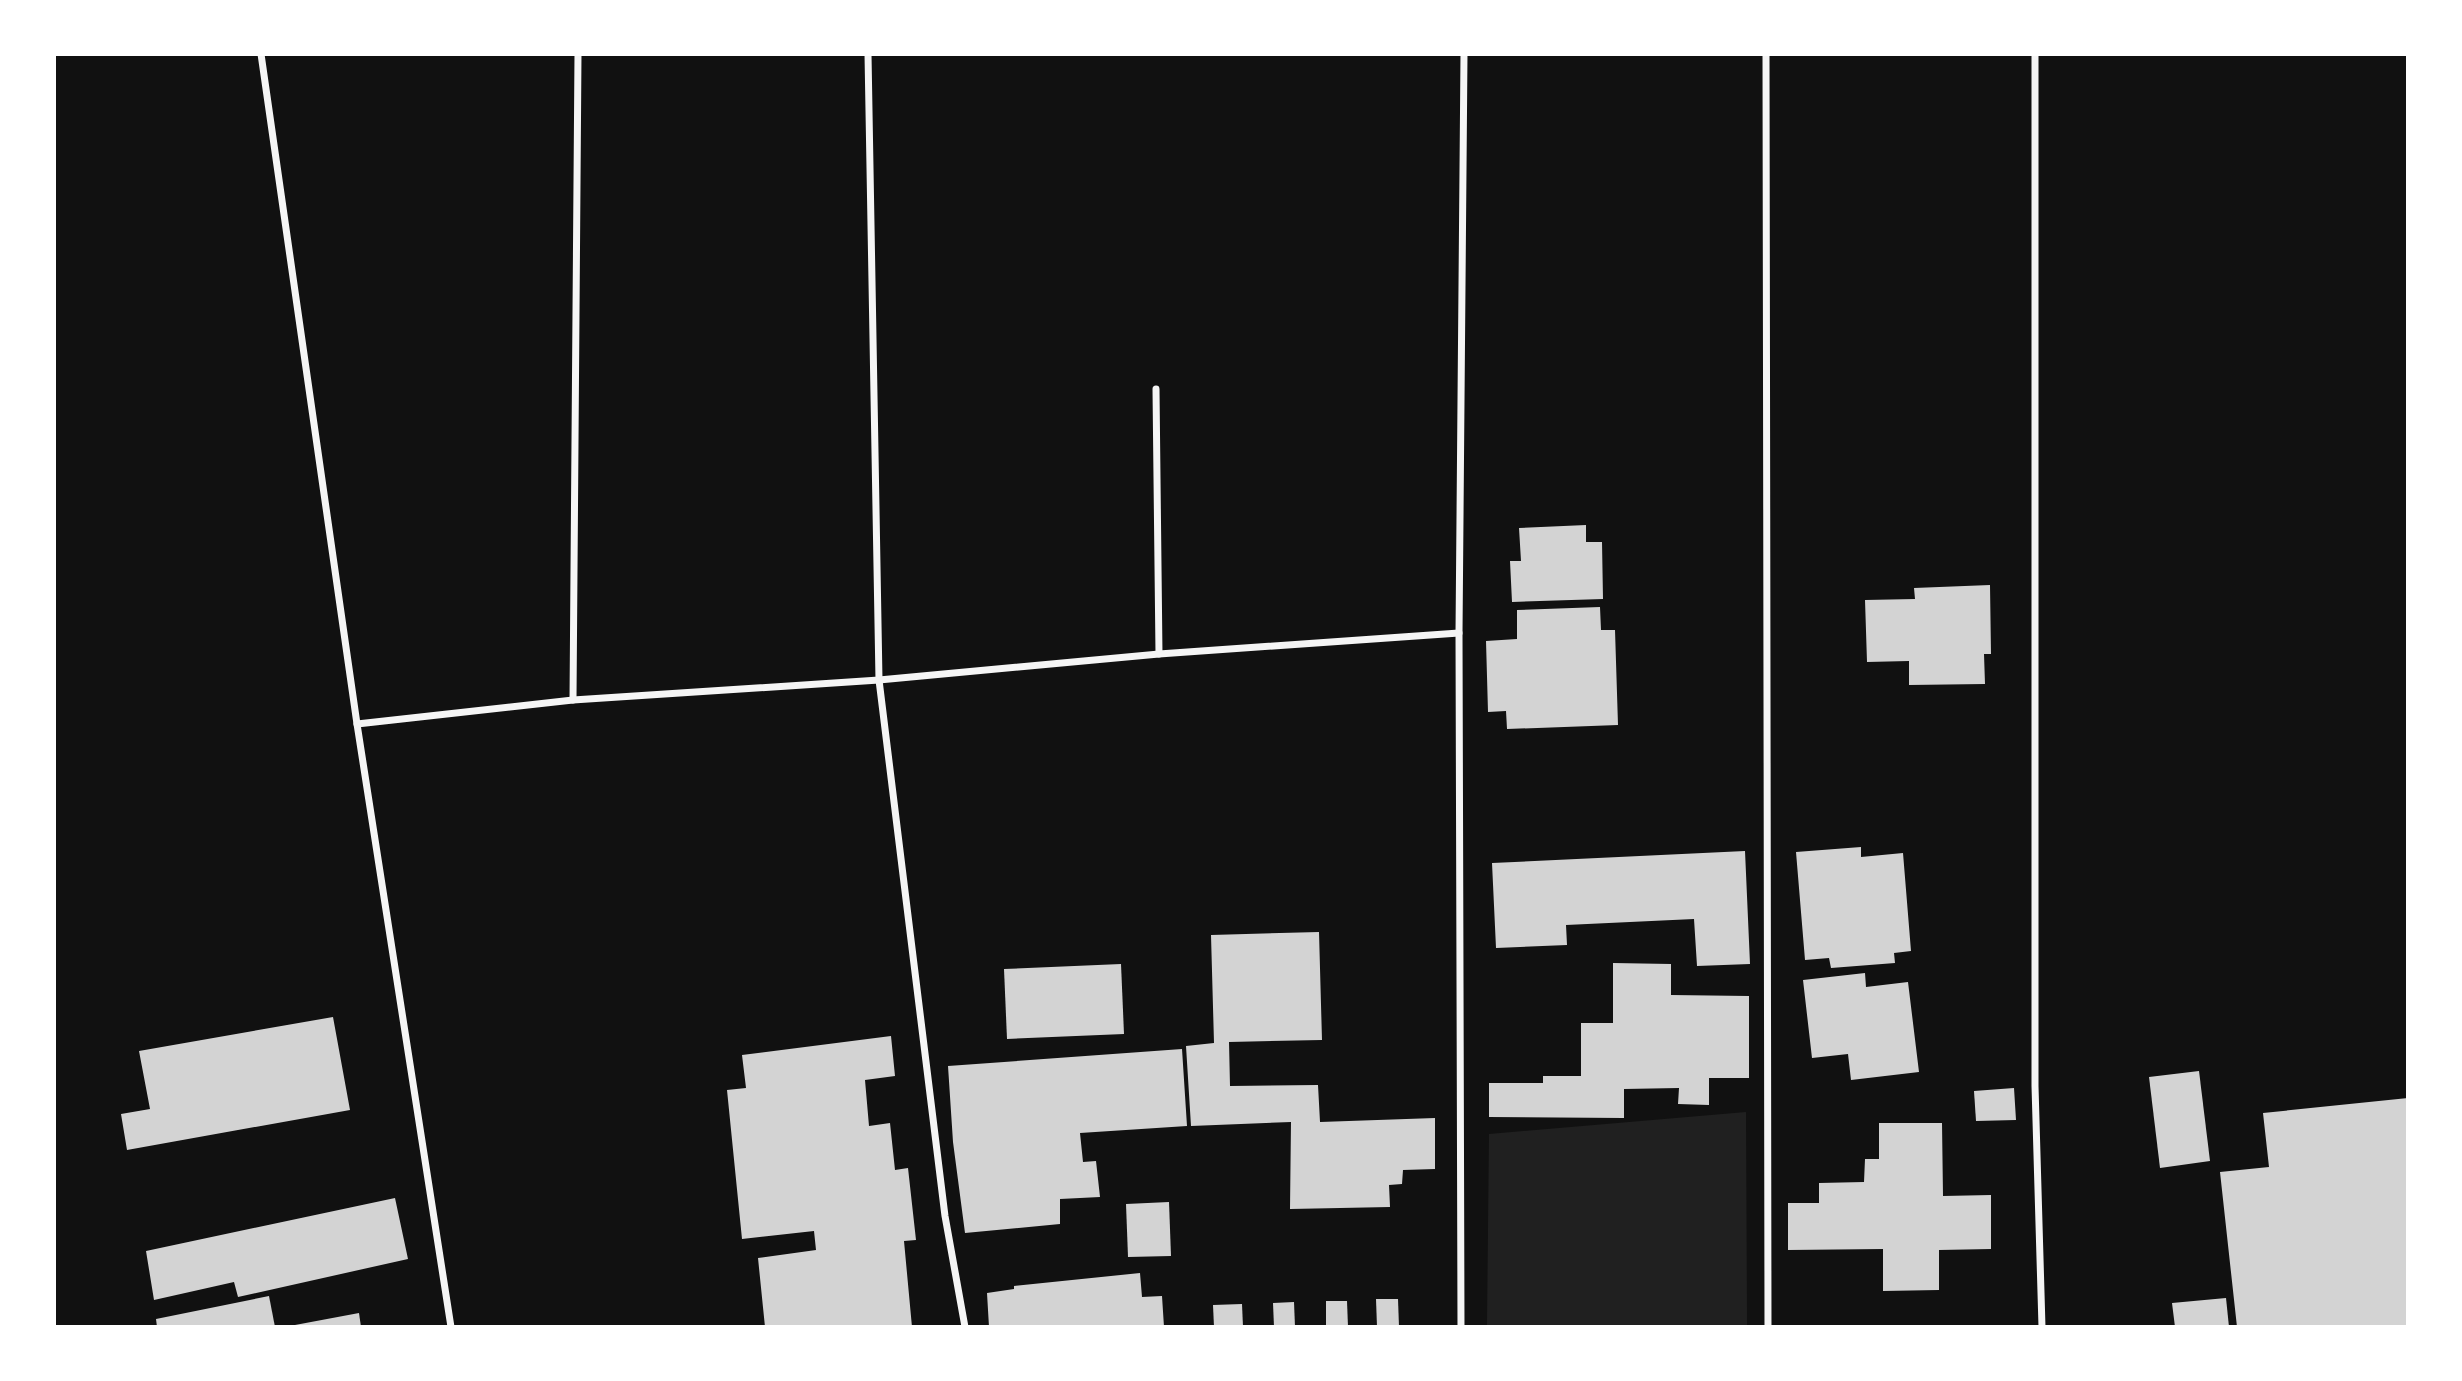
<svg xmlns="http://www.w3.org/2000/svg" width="2462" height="1381" font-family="'Asap Condensed',sans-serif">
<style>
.green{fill:#202020}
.building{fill:#d3d3d3}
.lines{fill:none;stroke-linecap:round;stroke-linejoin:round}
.minor{stroke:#f5f5f5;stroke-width:7}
</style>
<rect width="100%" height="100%" fill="#111"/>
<polygon class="green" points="1746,1112 1747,1327 1487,1327 1489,1134"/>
<g class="building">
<polygon points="1586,525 1586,542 1602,542 1603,599 1512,602 1510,561 1521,561 1519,528"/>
<polygon points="1990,585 1991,654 1984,654 1985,684 1909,685 1909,661 1867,662 1865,600 1915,599 1914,588"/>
<polygon points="1600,607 1601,630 1615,630 1618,725 1507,729 1506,711 1488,712 1486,641 1517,639 1517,610"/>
<polygon points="1861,847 1861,857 1903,853 1911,951 1894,953 1895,963 1831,968 1829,958 1805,960 1796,852"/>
<polygon points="1745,851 1750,964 1697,966 1694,919 1566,925 1567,945 1496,948 1492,863"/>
<polygon points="1319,932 1322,1040 1229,1042 1230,1086 1318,1085 1320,1122 1435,1118 1435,1169 1403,1170 1402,1184 1389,1185 1390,1207 1290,1209 1291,1122 1191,1126 1186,1046 1214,1043 1211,935"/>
<polygon points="1613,963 1671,964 1671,995 1749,996 1749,1078 1709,1078 1709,1105 1678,1104 1679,1088 1624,1089 1624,1118 1489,1117 1489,1083 1543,1083 1543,1076 1581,1076 1581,1023 1613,1023"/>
<polygon points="1121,964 1124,1034 1007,1039 1004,969"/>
<polygon points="1865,973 1866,987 1908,982 1919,1072 1851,1080 1848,1054 1812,1058 1803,980"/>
<polygon points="333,1017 350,1110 127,1150 121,1114 150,1109 139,1051"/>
<polygon points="891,1036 895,1076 865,1080 869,1126 890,1123 895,1170 908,1168 916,1240 904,1241 912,1327 765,1327 758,1258 816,1250 814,1231 742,1239 727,1090 746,1088 742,1055"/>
<polygon points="1182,1049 1187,1126 1080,1133 1083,1162 1096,1161 1100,1197 1060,1199 1060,1224 965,1233 953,1142 948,1066"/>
<polygon points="2199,1071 2210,1161 2160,1168 2149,1077"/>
<polygon points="2014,1088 2016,1120 1976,1121 1974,1091"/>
<polygon points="2408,1098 2408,1327 2237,1327 2220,1172 2269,1167 2263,1113"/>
<polygon points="1879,1123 1942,1123 1943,1196 1991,1195 1991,1249 1939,1250 1939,1290 1883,1291 1883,1249 1788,1250 1788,1203 1819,1203 1819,1183 1864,1182 1865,1159 1879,1159"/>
<polygon points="395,1198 408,1259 238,1297 234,1282 154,1300 146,1251"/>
<polygon points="1169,1202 1171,1256 1128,1257 1126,1204"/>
<polygon points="1140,1273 1142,1297 1162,1296 1164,1327 989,1327 987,1293 1014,1289 1014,1286"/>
<polygon points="269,1296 275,1327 157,1327 156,1319"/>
<polygon points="2226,1298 2229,1327 2175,1327 2172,1303"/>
<polygon points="1376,1299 1398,1299 1399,1327 1377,1327"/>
<polygon points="1326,1301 1347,1301 1348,1327 1326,1327"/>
<polygon points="1294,1302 1295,1327 1274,1327 1273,1303"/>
<polygon points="1242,1304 1243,1327 1214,1327 1213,1305"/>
<polygon points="359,1313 361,1327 295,1327 295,1325"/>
</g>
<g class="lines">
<g class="minor">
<polyline points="261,54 357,724 451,1327"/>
<polyline points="868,54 879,680 945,1216 965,1327"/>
<polyline points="1766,54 1768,1327"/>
<polyline points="2035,54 2035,1086 2042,1327"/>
<polyline points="1156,389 1159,654"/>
<polyline points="573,700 578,54"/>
<polyline points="357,724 573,700 879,680 1159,654 1459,633"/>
<polyline points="1461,1327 1459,633 1464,54"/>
</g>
</g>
<rect width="2462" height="1381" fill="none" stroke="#ffffff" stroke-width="112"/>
</svg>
